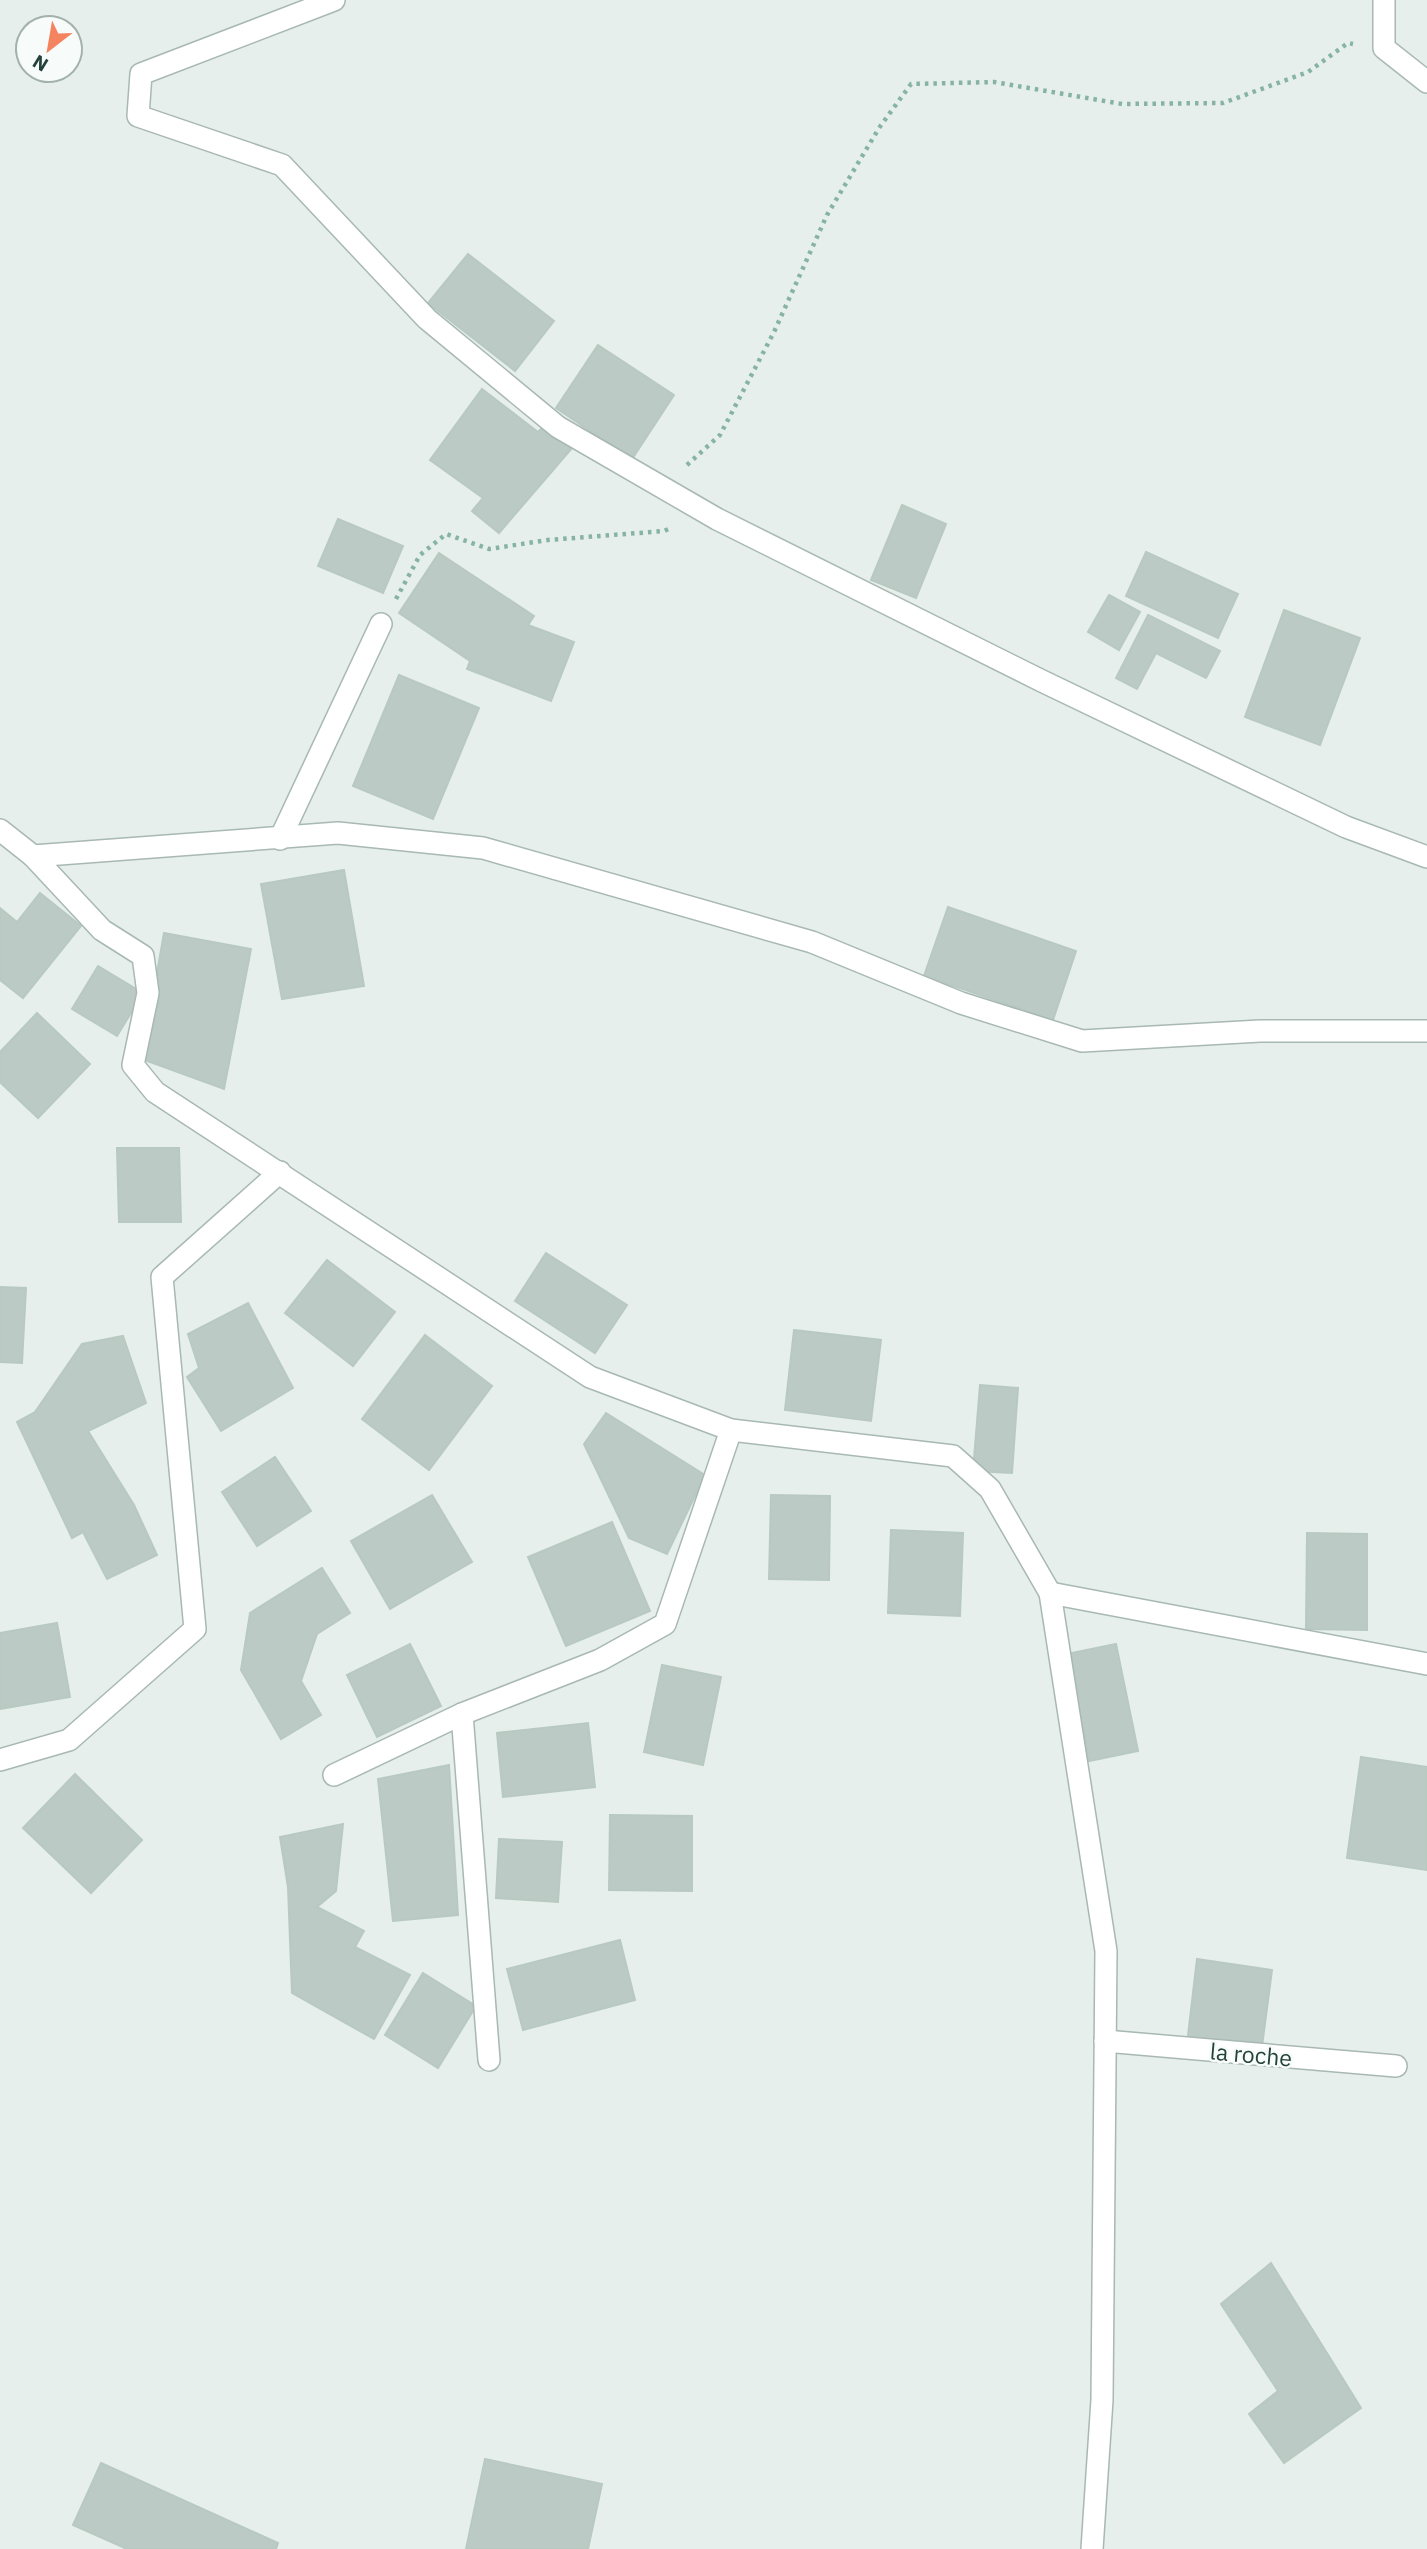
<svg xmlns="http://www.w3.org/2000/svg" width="1427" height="2549" font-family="'IBM Plex Sans',sans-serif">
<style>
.building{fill:#bbcac4;stroke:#b8c9c2;stroke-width:2}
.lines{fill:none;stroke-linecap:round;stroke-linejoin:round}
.street-casing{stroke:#a8b8b2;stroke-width:24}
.path{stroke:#86b3a5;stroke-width:4.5;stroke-dasharray:3.5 5;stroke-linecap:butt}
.street{stroke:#fff;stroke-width:21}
.labels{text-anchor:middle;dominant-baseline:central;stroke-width:5;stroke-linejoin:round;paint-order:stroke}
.street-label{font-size:23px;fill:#24423a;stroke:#f7fbf9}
</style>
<rect width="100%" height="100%" fill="#e6efeb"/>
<g class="building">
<polygon points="468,254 554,321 515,371 428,303"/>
<polygon points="598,345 674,395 632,459 556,408"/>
<polygon points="482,389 538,432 545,425 572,448 499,533 472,511 483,498 430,460"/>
<polygon points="902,505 946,524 916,598 871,580"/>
<polygon points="338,519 403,546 383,593 318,566"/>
<polygon points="1146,552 1238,594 1218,638 1126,596"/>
<polygon points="439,553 534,616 528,625 574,642 551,701 467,669 470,661 399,613"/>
<polygon points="1109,595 1140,612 1119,650 1088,632"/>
<polygon points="1284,610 1360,638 1320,745 1245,717"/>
<polygon points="1148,615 1220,651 1206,678 1156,653 1137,689 1116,678"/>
<polygon points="399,675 479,708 433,819 353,786"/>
<polygon points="344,870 364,986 282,999 261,884"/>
<polygon points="40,893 81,926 23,998 0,980 0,908 17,922"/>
<polygon points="948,907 1076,951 1053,1020 924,976"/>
<polygon points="164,933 251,949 224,1089 142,1059"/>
<polygon points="98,966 143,993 117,1036 72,1009"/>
<polygon points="37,1013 90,1064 38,1118 0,1082 0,1052"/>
<polygon points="117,1148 179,1148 181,1222 119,1222"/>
<polygon points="546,1253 627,1305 595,1353 515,1301"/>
<polygon points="327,1260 395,1312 353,1366 285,1313"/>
<polygon points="0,1287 26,1288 22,1363 0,1362"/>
<polygon points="248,1303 293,1388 221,1431 187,1377 199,1368 188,1334"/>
<polygon points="794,1330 881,1340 871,1421 785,1410"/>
<polygon points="425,1335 492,1386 429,1470 362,1419"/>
<polygon points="123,1336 146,1403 88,1431 134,1505 157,1555 107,1579 83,1532 72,1538 17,1422 35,1412 82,1344"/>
<polygon points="980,1385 1018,1388 1012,1473 973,1471"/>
<polygon points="606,1413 705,1475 667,1554 629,1538 584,1444"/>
<polygon points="275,1457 311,1511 257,1546 222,1492"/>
<polygon points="432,1495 472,1562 390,1609 351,1541"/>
<polygon points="771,1495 830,1496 829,1580 769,1579"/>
<polygon points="612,1522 650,1611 566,1646 528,1557"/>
<polygon points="891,1530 963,1533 960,1616 888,1613"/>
<polygon points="1307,1533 1367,1534 1367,1630 1306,1629"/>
<polygon points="322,1568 350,1613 317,1634 301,1681 321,1715 281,1739 241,1670 250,1613"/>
<polygon points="57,1623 70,1697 0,1709 0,1633"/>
<polygon points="410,1644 441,1706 377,1737 347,1675"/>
<polygon points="1116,1644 1138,1751 1089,1761 1067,1654"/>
<polygon points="662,1665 721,1677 703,1765 644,1752"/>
<polygon points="588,1723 595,1787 503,1797 497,1733"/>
<polygon points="1361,1757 1427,1767 1427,1870 1347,1858"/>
<polygon points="449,1765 458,1915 393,1921 378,1779"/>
<polygon points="75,1774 142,1840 91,1893 23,1828"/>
<polygon points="610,1815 692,1816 692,1891 609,1890"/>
<polygon points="343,1824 336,1891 317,1907 364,1931 355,1947 410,1975 374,2039 292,1993 288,1887 280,1837"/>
<polygon points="499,1839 562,1842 558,1902 496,1898"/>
<polygon points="620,1940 635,2000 523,2030 507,1969"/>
<polygon points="1197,1959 1272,1970 1261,2054 1187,2044"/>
<polygon points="423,1973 476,2006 438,2068 385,2035"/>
<polygon points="1271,2263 1361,2408 1284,2463 1249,2414 1278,2391 1221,2304"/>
<polygon points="485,2459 602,2484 588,2549 466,2549"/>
<polygon points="101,2463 278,2543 276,2549 127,2549 73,2525"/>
</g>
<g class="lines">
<g class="street-casing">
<g id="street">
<polyline points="334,0 141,74 138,116 282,165 427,319 558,427 717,519 1042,681 1346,827 1427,857"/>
<polyline points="1384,0 1384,48 1427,82"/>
<polyline points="0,830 33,856 338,833 483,848 812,942 961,1003 1082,1041 1260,1031 1427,1031"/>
<polyline points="280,839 381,624"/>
<polyline points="33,856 102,930 143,956 148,993 133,1065 155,1092 590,1377 731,1430 953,1456 990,1489 1050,1593 1106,1951 1102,2400 1092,2549"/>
<polyline points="1050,1593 1427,1664"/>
<polyline points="462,1714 489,2060"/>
<polyline points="0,1760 69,1740 195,1629 162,1277 280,1172"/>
<polyline points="334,1775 462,1714 600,1660 665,1624 731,1430"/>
<polyline points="1105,2041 1396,2066"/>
</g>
</g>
<g class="path">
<polyline points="687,465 720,435 774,332 827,215 879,128 911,84 994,82 1122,104 1223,103 1308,72 1348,43 1353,44"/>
<polyline points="396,599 420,555 446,534 489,549 548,540 664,531 671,528"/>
</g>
<use href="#street" class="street"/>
</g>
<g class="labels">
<g class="street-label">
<text transform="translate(1251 2054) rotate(5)">la roche</text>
</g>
</g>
<g transform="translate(49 49) rotate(211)"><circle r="33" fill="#f7fbf9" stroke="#a3b1ad" stroke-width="2"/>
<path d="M0-5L12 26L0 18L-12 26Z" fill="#f4845f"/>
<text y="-10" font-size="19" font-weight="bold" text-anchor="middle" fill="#24423a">N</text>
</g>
</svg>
